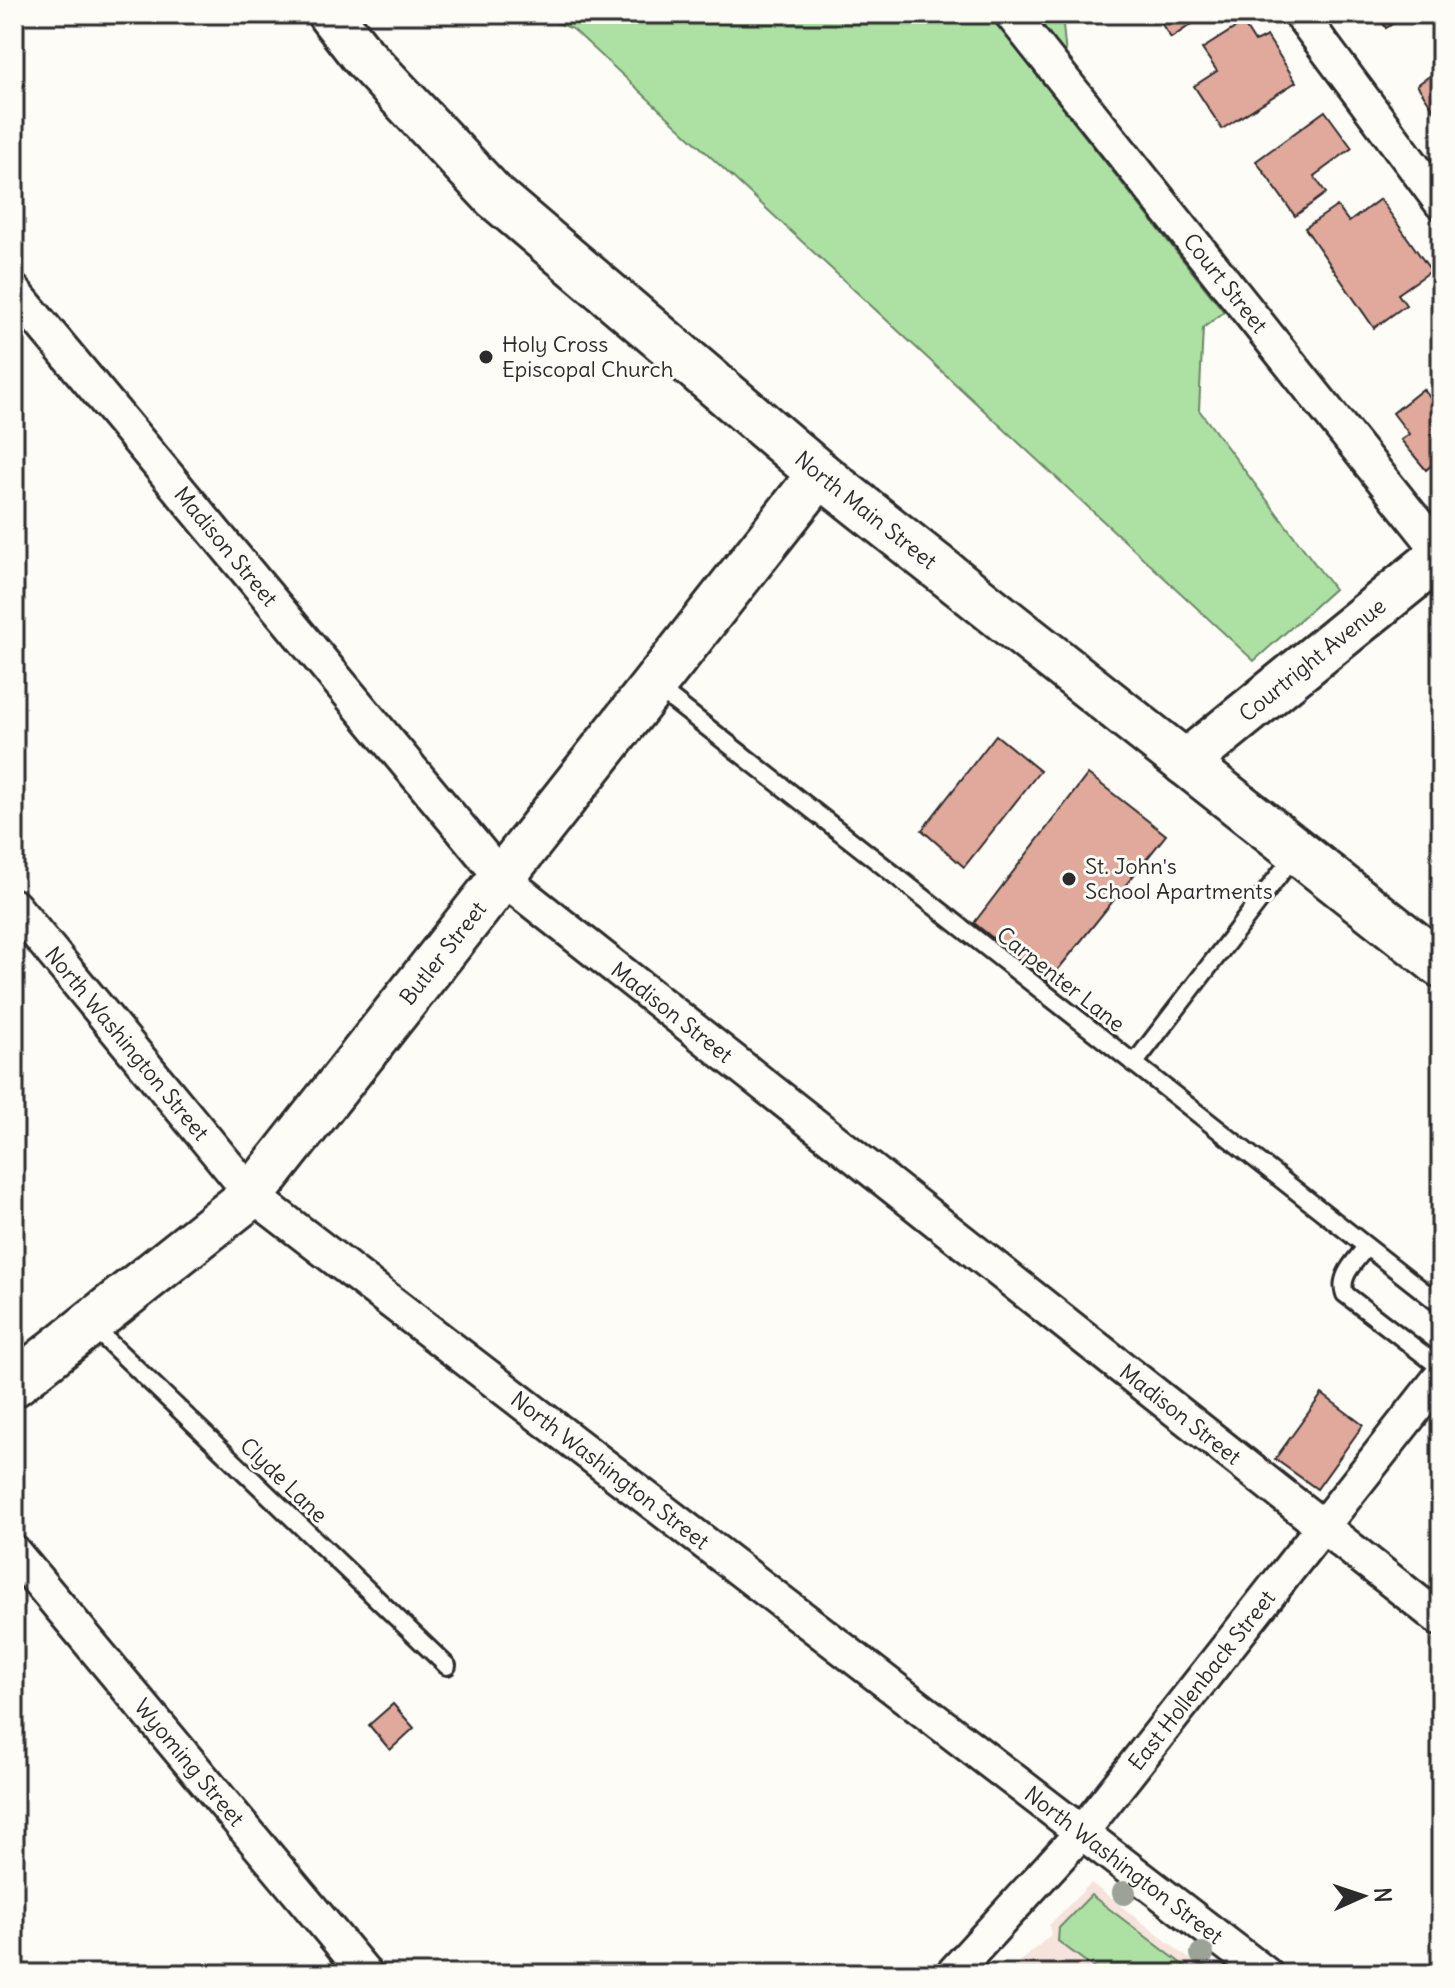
<svg xmlns="http://www.w3.org/2000/svg" width="1455" height="1988" font-family="Delius,sans-serif">
<style>
.built{fill:#f5e3dc}
.green{fill:#ade1a3;stroke:#6c8667;stroke-width:2}
.building{fill:#e1a89c;stroke:#2b2b2b;stroke-width:2}
.lines{fill:none;stroke-linecap:round;stroke-linejoin:round}
.lane-casing{stroke:#2b2b2b;stroke-width:22}
.street-casing{stroke:#2b2b2b;stroke-width:38}
.secondary-casing{stroke:#2b2b2b;stroke-width:50}
.lane{stroke:#fdfcf7;stroke-width:16}
.street{stroke:#fdfcf7;stroke-width:32}
.secondary{stroke:#fdfcf7;stroke-width:44}
.tree{fill:#9ca297}
.poi-dot{fill:#2b2b2b;stroke:#fdfcf7;stroke-width:3}
.labels{text-anchor:middle;dominant-baseline:central;stroke-width:6;stroke-linejoin:round;paint-order:stroke}
.street-label{font-size:22px;fill:#2b2b2b;stroke:#fdfcf7}
.poi-label{font-size:22px;fill:#2b2b2b;stroke:#fdfcf7;text-anchor:start}
</style>
<rect width="100%" height="100%" fill="#fdfcf7"/>
<filter id="ink" filterUnits="userSpaceOnUse"><feTurbulence type="fractalNoise" baseFrequency=".0125" numOctaves="2"/><feDisplacementMap in="SourceGraphic" scale="16" xChannelSelector="R" yChannelSelector="G"/><feConvolveMatrix kernelMatrix="1 2 1 2 8 2 1 2 1" color-interpolation-filters="sRGB"/></filter>
<g filter="url(#ink)">
<polygon class="built" points="1091,1883 1209,1974 1005,1974 1051,1935 1049,1925"/>
<g class="green">
<polygon points="535,14 1062,14 1072,120 1224,312 1203,328 1199,410 1334,589 1254,661 573,29"/>
<polygon points="1091,1895 1195,1974 1102,1974 1058,1941 1059,1928"/>
</g>
<g class="building">
<polygon points="1155,14 1204,14 1205,15 1171,38"/>
<polygon points="1377,14 1407,14 1386,28"/>
<polygon points="1243,23 1255,42 1267,36 1296,82 1222,129 1194,86 1217,71 1202,49"/>
<polygon points="1441,68 1441,118 1440,119 1417,85"/>
<polygon points="1325,111 1352,148 1314,176 1326,193 1295,216 1256,161"/>
<polygon points="1380,199 1431,271 1398,294 1406,305 1374,328 1305,228 1337,206 1349,222"/>
<polygon points="1423,389 1441,411 1441,471 1434,463 1426,470 1401,440 1409,434 1393,413"/>
<polygon points="996,735 1040,771 964,867 922,830"/>
<polygon points="1088,774 1166,835 1048,982 974,923"/>
<polygon points="1322,1394 1363,1425 1317,1489 1275,1459"/>
<polygon points="393,1704 414,1728 390,1750 369,1725"/>
</g>
<g class="lines">
<g class="lane-casing">
<g id="lane">
<polyline points="656,687 1441,1305"/>
<polyline points="1134,1064 1296,853"/>
<path d="M1366,1247C1356,1261 1338,1276 1345,1294L1441,1368"/>
<polyline points="92,1326 447,1666"/>
</g>
</g>
<g class="street-casing">
<g id="street">
<path id="s1" d="M1011,14L1441,553"/>
<polyline points="1300,14 1441,203"/>
<path id="s2" d="M14,291L501,877L1441,1620"/>
<path id="s3" d="M14,906L252,1195L1266,1974"/>
<path id="s4" d="M14,1552L366,1974"/>
<path id="s5" d="M952,1974L1081,1833L1441,1376"/>
</g>
</g>
<g class="secondary-casing">
<g id="secondary">
<path id="s6" d="M330,14L362,55L495,197L820,474L1441,965"/>
<path id="s7" d="M1185,763L1441,555"/>
<path id="s8" d="M14,1384L252,1195L820,474"/>
</g>
</g>
<use href="#lane" class="lane"/>
<use href="#street" class="street"/>
<use href="#secondary" class="secondary"/>
</g>
<g class="tree">
<circle cx="1124" cy="1893" r="12"/>
<circle cx="1202" cy="1954" r="12"/>
</g>
</g>
<g class="poi-dot">
<circle cx="486" cy="357" r="8"/>
<circle cx="1069" cy="879" r="8"/>
</g>
<g class="labels">
<g class="street-label">
<text stroke="none"><textPath href="#s1" startOffset="344">Court Street</textPath></text>
<text stroke="none"><textPath href="#s6" startOffset="732">North Main Street</textPath></text>
<text stroke="none"><textPath href="#s2" startOffset="332">Madison Street</textPath></text>
<text stroke="none"><textPath href="#s7" startOffset="164">Courtright Avenue</textPath></text>
<text stroke="none"><textPath href="#s8" startOffset="612">Butler Street</textPath></text>
<text transform="translate(1061 979) rotate(38)">Carpenter Lane</text>
<text stroke="none"><textPath href="#s2" startOffset="980">Madison Street</textPath></text>
<text stroke="none"><textPath href="#s3" startOffset="178">North Washington Street</textPath></text>
<text stroke="none"><textPath href="#s2" startOffset="1628">Madison Street</textPath></text>
<text stroke="none"><textPath href="#s3" startOffset="826">North Washington Street</textPath></text>
<text transform="translate(284 1480) rotate(44)">Clyde Lane</text>
<text stroke="none"><textPath href="#s5" startOffset="386">East Hollenback Street</textPath></text>
<text stroke="none"><textPath href="#s4" startOffset="274">Wyoming Street</textPath></text>
<text stroke="none"><textPath href="#s3" startOffset="1474">North Washington Street</textPath></text>
</g>
<g class="poi-label">
<text x="502" y="344">Holy Cross<tspan x="502" dy="25">Episcopal Church</tspan></text>
<text x="1085" y="866">St. John's<tspan x="1085" dy="25">School Apartments</tspan></text>
</g>
</g>
<rect width="1455" height="1988" fill="none" stroke="#fdfcf7" stroke-width="48"/>
<rect x="24" y="24" width="1407" height="1940" fill="none" stroke="#2b2b2b" stroke-width="3" filter="url(#ink)"/>
<g transform="translate(1363 1896) rotate(87)" stroke="#fdfcf7" stroke-width="6" paint-order="stroke">
<path d="M0-6L14 30L0 20L-14 30Z" fill="#2b2b2b"/>
<text y="-12" font-size="22" font-weight="bold" text-anchor="middle" fill="#2b2b2b">N</text>
</g>
</svg>
